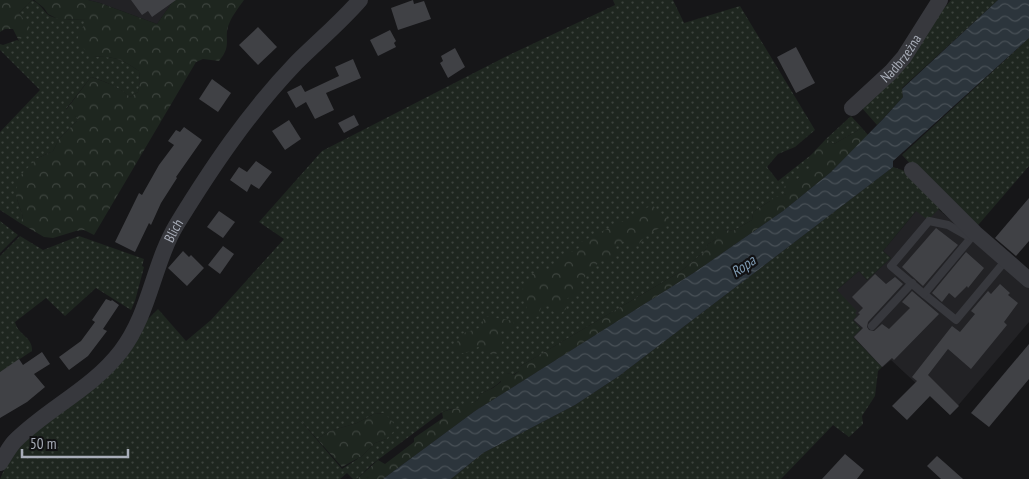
<svg xmlns="http://www.w3.org/2000/svg" width="1029" height="479" font-family="'PT Sans Narrow',sans-serif">
<style>
.built{fill:#222225}
.grass{fill:url(#grass-dots);fill-rule:evenodd}
.forest{fill:url(#forest-crowns)}
.water{fill:url(#water-waves)}
.building{fill:#404145}
.lines{fill:none;stroke-linecap:round;stroke-linejoin:round}
.service{stroke:#37383d;stroke-width:8}
.minor{stroke:#37383d;stroke-width:16}
.labels{text-anchor:middle;dominant-baseline:central;stroke-width:4.5;stroke-linejoin:round;paint-order:stroke}
.street-label{font-size:14px;fill:#a8adb8;stroke:#111113}
.water-label{font-size:15px;font-style:italic;fill:#7f9bb3;stroke:#111113}
</style>
<defs>
<pattern id="grass-dots" width="8" height="8" patternUnits="userSpaceOnUse" patternTransform="scale(1.25)"><rect width="8" height="8" fill="#1e261f"/><path d="M2 2h.1M6 6h.1" fill="none" stroke="#3c433d" stroke-width="1.8" stroke-linecap="round"/></pattern>
<pattern id="forest-crowns" width="20" height="18" patternUnits="userSpaceOnUse" patternTransform="scale(1.25)"><rect width="20" height="18" fill="#1e261f"/><path d="M2 6a3 3 0 1 1 6 0M12 15a3 3 0 1 1 6 0" fill="none" stroke="#3c433d"/></pattern>
<pattern id="water-waves" width="16" height="10" patternUnits="userSpaceOnUse" patternTransform="scale(1.25)"><rect width="16" height="10" fill="#2c353c"/><path d="M0 5q4-4 8 0t8 0" fill="none" stroke="#485056"/></pattern>
</defs>
<rect width="100%" height="100%" fill="#161618"/>
<g class="built">
<polygon points="88,0 172,0 171,4 157,24 100,3"/>
<polygon points="938,209 1029,286 1029,322 950,415 891,360 883,367 852,336 861,329 853,320 855,313 837,290 859,271 867,280 891,258 883,251 917,210"/>
</g>
<g class="grass">
<path d="M32,0C39,3 42,8 47,14C55,21 77,19 88,20L94,57C114,56 123,60 139,71L140,82L138,92L130,97C118,87 105,81 91,77L66,109L79,119L59,139L53,151L36,159L16,196L23,217L20,223L0,210V132L40,90L0,50V44L3,45L17,40L19,41V13Z"/>
<path d="M613,0H673L684,23L740,6L815,130L795,147L778,154L767,167L778,181L811,155V170L796,180L786,194L770,201L753,212L752,220L733,231L724,230L716,239L708,244L705,251L680,272L519,367V371L513,375L507,373C500,384 492,389 480,394L478,400L465,408L451,409L442,412L371,465L357,479H353L347,473L340,479H0L10,457L158,309L186,341L211,320L284,239L259,222L322,151L505,57L615,5ZM294,413L317,439L330,431L357,423L374,414L383,413L392,421L386,439L375,443L362,456L342,469Z"/>
<polygon points="951,0 998,0 902,88 903,97 877,125 861,107"/>
<polygon points="1029,38 1029,166 973,231 902,155"/>
<polygon points="851,116 862,128 834,144 826,139"/>
<polygon points="893,167 905,171 956,224 939,209 928,220 916,211 883,251 891,258 867,280 859,271 837,290 857,311 855,313 857,315 853,320 861,329 853,337 882,367 878,371 875,396 862,416 863,424 849,437 833,425 781,479 451,479 483,453 575,405 619,376"/>
<polygon points="0,221 18,235 0,253"/>
<path d="M20,236L43,250L79,236L144,259L142,266L144,267L135,301L131,310L96,288L65,316L46,298L15,322C18,335 33,337 32,351L0,372V256Z"/>
</g>
<g class="forest">
<polygon points="0,0 32,0 19,13 30,28 19,41 13,29 5,29 0,32"/>
<path d="M34,0H88L100,3L157,24L171,4L172,0H244C239,7 232,16 229,24C223,38 233,45 219,61L203,59L196,62L94,235L84,230L76,231L53,238L44,237L20,223L23,217L16,196L18,178L36,159L53,151L59,139L79,119L66,110L91,77C106,82 118,86 130,97L138,92L140,82L139,71C123,60 114,56 94,57L84,49L77,40L82,28L88,20L58,19L48,14L44,8Z"/>
<path d="M862,128L868,135L831,172L783,211L695,272L475,411L383,479H357L378,460L385,464L414,442V438L443,418L442,412C457,407 463,409 478,400L480,394L493,388L501,382L500,375L507,373L514,375L519,371V367L680,272L705,251L708,244L716,239L717,232L724,230L733,231L752,220L753,212L770,201V199L786,194L783,188L792,179L796,180L800,177L799,171L806,169L808,171L811,170V155L826,139L834,144Z"/>
<polygon points="652,205 670,221 645,237 639,244 630,244 625,241 613,246 615,251 612,260 602,259 580,282 580,291 565,300 566,309 560,314 553,312 551,306 542,305 538,316 535,318 526,314 527,304 519,292 527,285 532,274 542,270 546,272 554,266 554,261 579,248 579,243 631,217 635,217 641,211"/>
<polygon points="484,316 514,321 513,330 504,329 499,332 503,339 500,351 493,356 480,346 466,353 456,353 456,344 461,334 482,327"/>
<polygon points="384,413 392,421 396,429 386,439 375,443 362,456 342,467 317,439 330,431 357,423 374,414"/>
</g>
<polygon class="water" points="998,0 1029,0 1029,38 893,161 893,167 619,376 575,405 483,453 451,479 383,479 475,411 695,272 783,211 831,172 884,118 903,97 902,89"/>
<g class="building">
<polygon points="131,0 176,0 152,17 148,11 142,15"/>
<polygon points="413,0 414,4 424,1 431,19 398,30 391,8"/>
<polygon points="258,27 277,47 258,65 239,45"/>
<polygon points="390,30 396,41 394,43 396,47 378,56 370,40"/>
<polygon points="796,47 815,83 796,93 777,57"/>
<polygon points="455,48 465,67 448,78 440,63 443,61 441,56"/>
<polygon points="353,59 361,78 326,93 334,110 315,119 306,102 296,108 287,92 301,85 305,92 339,76 335,67"/>
<polygon points="212,79 231,93 218,112 199,99"/>
<polygon points="354,115 359,125 344,133 338,123"/>
<polygon points="289,120 301,139 285,150 272,131"/>
<polygon points="184,127 202,140 176,177 177,178 161,203 151,225 149,223 135,252 115,242 139,193 142,195 159,165 174,145 168,141 176,130 180,132"/>
<polygon points="256,161 272,172 259,189 251,184 247,192 230,180 239,167 247,172"/>
<polygon points="1029,198 1029,241 1016,256 995,238"/>
<polygon points="219,211 235,222 223,238 207,227"/>
<polygon points="936,228 958,245 923,286 902,267"/>
<polygon points="223,246 234,254 220,274 208,265"/>
<polygon points="183,251 189,257 191,255 204,268 187,286 168,268"/>
<polygon points="966,252 984,268 968,288 967,286 955,298 949,293 942,302 932,293"/>
<polygon points="875,274 886,284 895,277 903,284 868,322 867,327 869,330 874,331 882,324 889,329 910,308 902,302 912,291 939,314 894,360 892,358 882,367 854,337 863,328 854,320 860,314 858,313 863,308 852,297"/>
<polygon points="1000,284 1010,293 1008,295 1018,303 1004,322 1007,325 971,369 948,349 928,375 959,406 950,415 930,396 907,420 892,406 917,381 912,377 952,326 960,332 975,314 971,311 988,291 991,294"/>
<polygon points="106,299 111,301 112,300 119,305 103,329 107,331 88,356 69,370 59,357 81,341 95,322 92,320"/>
<polygon points="1029,344 1029,379 989,427 971,413"/>
<polygon points="42,352 50,364 34,374 45,387 27,402 0,418 0,372 19,359 23,365"/>
<polygon points="845,454 864,470 857,479 822,479"/>
<polygon points="937,456 945,463 963,479 941,479 927,466"/>
</g>
<g class="lines">
<g class="service">
<polyline points="975,233 924,294 956,320 1006,260"/>
<polyline points="924,294 891,266 929,221 948,225 971,238"/>
<polyline points="872,326 912,283"/>
</g>
<g class="minor">
<path id="s1" d="M852,108L891,72L904,57L940,0"/>
<polyline points="912,170 975,233 1029,280"/>
<path id="s2" d="M0,463C5,456 9,447 15,441C48,408 92,389 121,351C150,313 153,264 177,224C212,167 249,112 296,63C317,42 340,23 360,0"/>
</g>
</g>
<g class="labels">
<g class="street-label">
<text stroke="none"><textPath href="#s1" startOffset="70">Nadbrzeżna</textPath></text>
<text stroke="none"><textPath href="#s2" startOffset="298">Blich</textPath></text>
</g>
<g class="water-label">
<text transform="translate(743 266) rotate(-35)">Ropa</text>
</g>
</g>
<path d="M22 449v8h106v-8" fill="none" stroke="#a8adb8" stroke-width="2.5"/>
<text x="30" y="449" font-size="15" fill="#a8adb8" stroke="#111113" stroke-width="4" paint-order="stroke">50 m</text>
</svg>
